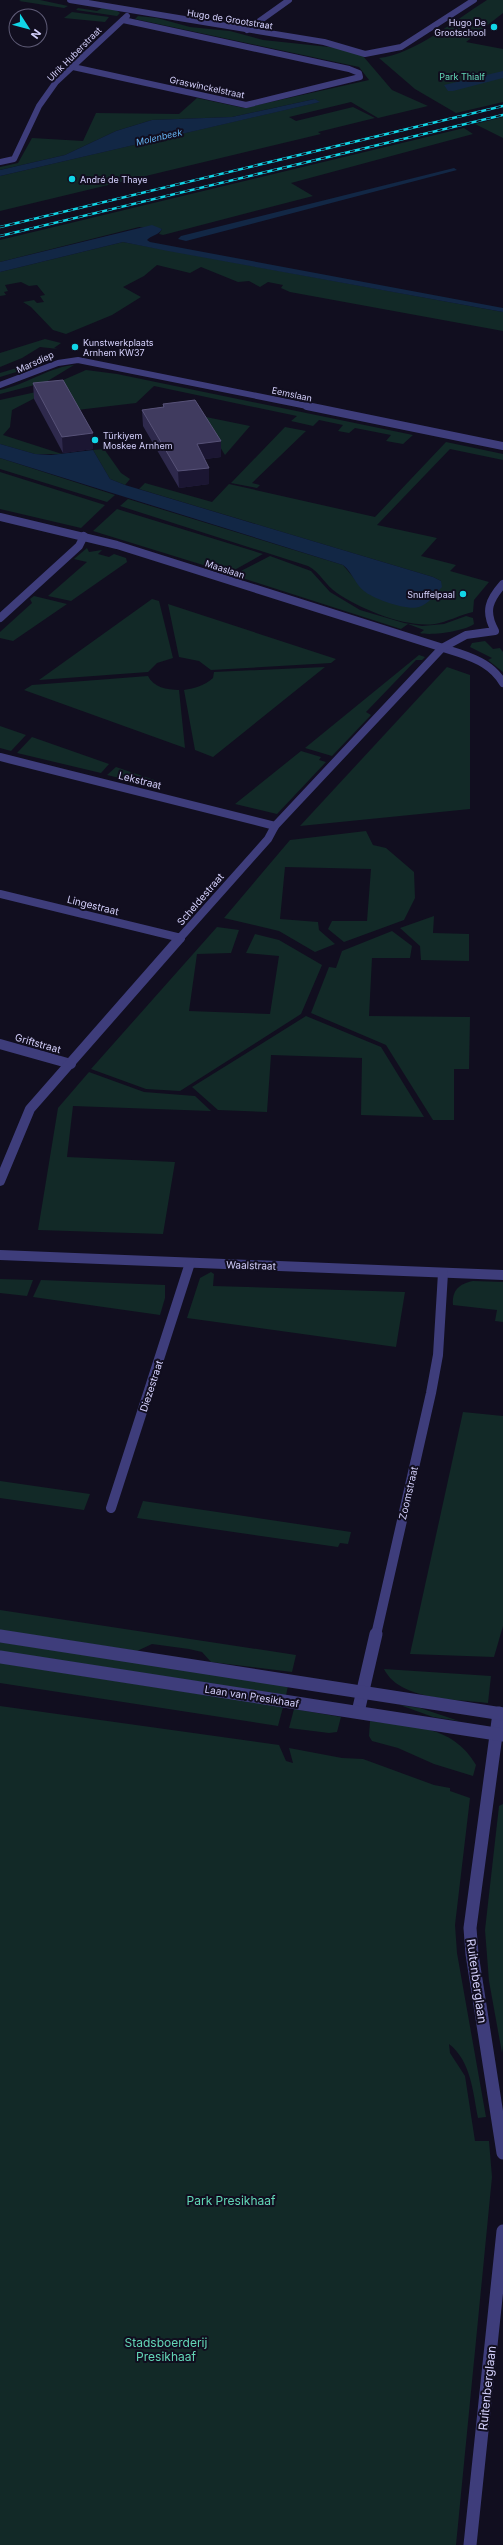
<svg xmlns="http://www.w3.org/2000/svg" width="503" height="2545" font-family="Inter,sans-serif">
<style>
.green{fill:#122927}
.water{fill:#122745}
.lines{fill:none;stroke-linecap:round;stroke-linejoin:round}
.minor-far3{stroke:#3e3d7b;stroke-width:6}
.minor-far2{stroke:#3e3d7b;stroke-width:8}
.minor-far1{stroke:#3e3d7b;stroke-width:10}
.minor{stroke:#3e3d7b;stroke-width:13}
.tertiary{stroke:#3e3d7b;stroke-width:13}
.rail-casing{stroke:#11d6e7;stroke-width:2.5}
.rail{stroke:#110e1f;stroke-width:1.5;stroke-dasharray:5;stroke-linecap:butt}
.wall{fill:#2e294c}
.shaded-wall{fill:#1b1632}
.building{fill:#403b5f;stroke:#575278}
.poi-dot{fill:#11d6e7;stroke:#110e1f;stroke-width:1.5}
.labels{text-anchor:middle;dominant-baseline:central;stroke-width:4;stroke-linejoin:round;paint-order:stroke}
.far-street-label{font-size:9px;fill:#d4d0fc;stroke:#110e1f}
.far-poi-label{font-size:9px;fill:#d4d0fc;stroke:#110e1f;text-anchor:start}
.far-park-label{font-size:9px;fill:#62d6b6;stroke:#110e1f}
.far-water-label{font-size:9px;font-style:italic;fill:#66b5f4;stroke:#110e1f}
.street-label{font-size:10px;fill:#d4d0fc;stroke:#110e1f}
.near-street-label{font-size:12px;fill:#d4d0fc;stroke:#110e1f}
.near-park-label{font-size:12px;fill:#62d6b6;stroke:#110e1f}
</style>
<rect width="100%" height="100%" fill="#110e1f"/>
<g class="green">
<polygon points="21,0 40,0 68,6 64,8 19,1"/>
<path d="M487,0H503V13L466,42L503,49V102L456,113L415,89L379,58C415,54 455,20 487,0Z"/>
<polygon points="78,8 97,11 102,8 116,10 120,13 117,16 76,10"/>
<polygon points="72,12 109,17 105,22 64,18"/>
<polygon points="138,16 157,18 190,27 230,31 263,40 348,49 363,56 392,90 428,106 378,118 351,102 289,117 296,121 353,107 375,118 318,132 321,134 0,211 0,176 319,102 315,99 232,117 152,120 116,131 65,155 0,170 0,167 18,163 32,138 83,141 96,113 179,114 197,98 244,108 369,80 359,67 135,19"/>
<polygon points="503,117 503,138 475,124"/>
<polygon points="464,128 473,134 291,183 313,196 163,235 159,234 162,229 139,227 0,262 0,240"/>
<polygon points="123,242 503,312 503,331 290,292 281,288 283,285 268,282 260,287 249,281 238,282 201,267 190,273 157,265 144,276 123,287 141,297 112,315 66,334 53,330 31,307 23,302 34,300 37,303 44,302 40,296 45,295 37,285 29,286 21,282 5,285 8,291 4,292 6,295 0,296 0,272"/>
<polygon points="45,339 61,343 54,348 58,349 40,347 22,358 0,367 0,353"/>
<polygon points="40,356 48,357 26,369 0,377 0,373 20,367"/>
<path d="M74,365L46,382L0,394V390C25,385 52,366 74,365Z"/>
<polygon points="86,370 117,374 413,435 403,444 386,441 391,435 355,428 349,433 338,431 343,425 319,420 313,426 291,421 297,416 154,386 136,403 77,410 35,398 12,410 10,427 3,435 62,454 35,454 0,444 0,400 36,392"/>
<polygon points="201,416 250,426 225,455"/>
<polygon points="285,427 306,431 252,483 260,485 257,488 231,483"/>
<path d="M446,442L503,454V460L450,449L377,525L437,538L421,556L456,565L450,571L489,582L474,600L473,612C460,615 447,622 435,624C406,628 360,609 337,593C325,585 321,573 308,566L120,506L128,499L343,565L358,583L441,581L433,577L139,489L145,483L212,502L229,484L375,517Z"/>
<polygon points="104,449 121,473 130,479 125,485 110,479 93,450"/>
<polygon points="0,458 115,495 107,502 0,469"/>
<polygon points="0,472 105,505 81,528 0,509"/>
<polygon points="117,509 263,554 229,573 93,531"/>
<polygon points="87,548 89,552 102,550 98,554 109,557 114,554 126,558 127,562 71,601 48,596 87,562 74,559"/>
<path d="M270,556L311,571L330,592L360,610L404,623L422,626L444,624L466,616L473,618L474,624C465,631 431,636 420,633L424,630L408,624L401,629L233,575Z"/>
<polygon points="34,596 67,604 13,641 0,638 0,632 32,603 30,599"/>
<polygon points="152,599 159,601 173,658 157,663 148,672 39,680"/>
<polygon points="168,604 336,659 331,663 211,670 199,661 179,657"/>
<polygon points="485,641 493,649 500,648 503,652 503,672 488,660 492,658 470,647 472,643"/>
<polygon points="419,655 425,657 422,660 416,660 366,712 371,715 332,756 305,748"/>
<path d="M325,667L213,757L195,750L184,690C195,688 204,686 213,678L214,672Z"/>
<polygon points="447,667 470,675 470,809 300,826"/>
<path d="M148,676C153,687 167,690 179,690L185,748L24,690L32,685Z"/>
<polygon points="0,726 26,735 11,751 0,748"/>
<polygon points="32,737 109,764 101,773 17,753"/>
<polygon points="301,751 321,757 319,760 326,762 277,814 235,804"/>
<polygon points="116,767 163,783 157,787 107,775"/>
<polygon points="366,831 373,845 386,848 414,872 415,898 404,920 344,942 328,929 332,921 367,921 371,869 285,867 280,919 318,922 319,930 335,944 315,952 279,931 224,918 290,840"/>
<polygon points="434,916 433,933 469,934 469,961 421,960 420,946 400,928"/>
<polygon points="217,927 239,930 231,953 197,954 189,1011 270,1014 279,956 246,953 255,934 279,940 322,965 301,1014 180,1091 146,1089 91,1069"/>
<polygon points="392,931 412,946 410,958 372,958 369,1016 470,1017 469,1069 454,1069 454,1120 433,1120 386,1045 311,1013 329,967 336,968 342,951"/>
<polygon points="306,1016 381,1047 424,1117 361,1115 362,1058 271,1055 267,1112 218,1110 192,1087"/>
<polygon points="89,1072 144,1092 195,1096 211,1111 73,1106 67,1157 175,1162 163,1234 38,1230 58,1108"/>
<polygon points="211,1272 214,1274 213,1286 405,1292 396,1347 187,1318 200,1278"/>
<polygon points="0,1279 33,1280 27,1296 0,1293"/>
<polygon points="41,1280 165,1285 165,1298 160,1315 33,1297"/>
<path d="M473,1281L503,1282V1322L495,1321L497,1310L453,1305C452,1290 459,1284 473,1281Z"/>
<polygon points="463,1412 503,1416 503,1626 494,1657 410,1654"/>
<polygon points="0,1481 90,1494 84,1510 0,1498"/>
<polygon points="143,1501 351,1532 348,1544 340,1543 338,1547 137,1518"/>
<polygon points="0,1610 296,1655 292,1672 211,1662 202,1652 189,1649 152,1644 137,1651 0,1630"/>
<polygon points="0,1642 288,1686 286,1695 0,1651"/>
<polygon points="0,1663 283,1707 278,1726 0,1683"/>
<path d="M384,1669L491,1676L488,1703C457,1699 400,1701 384,1669Z"/>
<polygon points="400,1705 420,1708 459,1721 433,1717"/>
<path d="M0,1706L279,1745L286,1761L293,1763L289,1748L342,1758L363,1759L434,1785L450,1788V1791L470,1798L455,1925L457,1953L486,2117L478,2118C473,2092 471,2061 449,2044L450,2053L465,2076L475,2141H489L492,2177L456,2545H0Z"/>
<polygon points="294,1709 341,1717 337,1732 329,1733 289,1728"/>
<path d="M370,1721C412,1727 452,1724 476,1765L473,1776L434,1764L398,1748L372,1741L369,1736Z"/>
<polygon points="503,1804 503,2045 502,2053 489,1981 485,1930 499,1806"/>
</g>
<g class="water">
<polygon points="503,71 503,78 453,91 448,91 444,85"/>
<polygon points="315,99 320,102 0,176 0,170 65,155 116,131 152,120 232,117"/>
<polygon points="454,168 457,170 186,241 178,239 181,236"/>
<path d="M152,225L162,229C158,236 151,235 147,240L150,242L503,308V312L168,251L123,242L0,272V262Z"/>
<path d="M0,444L35,454L51,455L93,450L110,479L125,485L433,577L441,581L442,587C435,594 429,604 419,607C408,611 373,599 364,591C355,584 352,572 343,565L0,458Z"/>
</g>
<g class="lines">
<g class="minor-far3">
<polyline points="70,0 324,42 365,54 401,47 474,0"/>
<polyline points="247,30 289,0"/>
<polyline points="73,67 246,105 360,77 359,73 349,69 123,20"/>
<polyline points="0,162 14,159 39,106 56,82 127,16"/>
<polyline points="0,385 58,363 78,360 312,407"/>
</g>
<g class="minor-far2">
<polyline points="307,406 503,446"/>
<path d="M0,517L117,545L459,653C477,659 493,666 503,683"/>
<polyline points="0,618 79,546 84,536"/>
<polyline points="0,757 275,826"/>
<polyline points="0,894 181,938"/>
<path d="M179,939L268,839L275,826L442,648L466,635L495,631C484,611 489,600 503,584"/>
</g>
<g class="minor-far1">
<polyline points="0,1044 71,1064"/>
<polyline points="0,1181 30,1109 180,938"/>
<polyline points="0,1255 503,1275"/>
<polyline points="111,1508 190,1263"/>
<polyline points="376,1635 431,1393 438,1355 443,1273"/>
</g>
<g class="minor">
<polyline points="358,1712 376,1634"/>
<polyline points="499,1713 470,1928 472,1954 503,2153"/>
<polyline points="470,2545 503,2231"/>
</g>
<g class="tertiary">
<polyline points="0,1636 503,1714"/>
<polyline points="0,1657 503,1735"/>
</g>
<g class="rail-casing">
<g id="rail">
<polyline points="0,227 503,106"/>
<polyline points="0,236 503,115"/>
</g>
</g>
<use href="#rail" class="rail"/>
</g>
<g class="wall">
<polygon points="33,383 93,449 63,453 34,399"/>
<polygon points="163,404 221,457 205,459 209,484 179,488 143,426 142,410 163,407"/>
</g>
<g class="shaded-wall">
<polygon points="93,433 93,449 63,453 62,437"/>
<polygon points="221,441 221,457 198,460 197,444"/>
<polygon points="209,468 209,484 179,488 178,471"/>
</g>
<g class="building">
<polygon points="63,380 93,433 62,437 33,383"/>
<polygon points="195,400 221,441 197,444 209,468 178,471 142,410 164,407 163,404"/>
</g>
<g class="poi-dot">
<circle cx="494" cy="27" r="4"/>
<circle cx="72" cy="179" r="4"/>
<circle cx="75" cy="347" r="4"/>
<circle cx="95" cy="440" r="4"/>
<circle cx="463" cy="594" r="4"/>
</g>
<g class="labels">
<g class="far-street-label">
<text transform="translate(230 19) rotate(9)">Hugo de Grootstraat</text>
<text transform="translate(74 54) rotate(-45)">Ulrik Huberstraat</text>
<text transform="translate(207 87) rotate(12)">Graswinckelstraat</text>
<text transform="translate(35 362) rotate(-24)">Marsdiep</text>
<text transform="translate(292 394) rotate(12)">Eemslaan</text>
<text transform="translate(225 569) rotate(18)">Maaslaan</text>
</g>
<g class="far-poi-label">
<text x="486" y="22" text-anchor="end">Hugo De<tspan x="486" dy="10">Grootschool</tspan></text>
<text x="80" y="179">André de Thaye</text>
<text x="83" y="342">Kunstwerkplaats<tspan x="83" dy="10">Arnhem KW37</tspan></text>
<text x="103" y="435">Türkiyem<tspan x="103" dy="10">Moskee Arnhem</tspan></text>
<text x="455" y="594" text-anchor="end">Snuffelpaal</text>
</g>
<g class="far-park-label">
<text x="462" y="76">Park Thialf</text>
</g>
<g class="far-water-label">
<text transform="translate(159 137) rotate(-13)">Molenbeek</text>
</g>
<g class="street-label">
<text transform="translate(140 780) rotate(14)">Lekstraat</text>
<text transform="translate(200 899) rotate(-49)">Scheldestraat</text>
<text transform="translate(93 905) rotate(14)">Lingestraat</text>
<text transform="translate(38 1043) rotate(16)">Griftstraat</text>
<text transform="translate(251 1265) rotate(2)">Waalstraat</text>
<text transform="translate(151 1386) rotate(-72)">Diezestraat</text>
<text transform="translate(408 1493) rotate(-77)">Zoomstraat</text>
<text transform="translate(252 1696) rotate(9)">Laan van Presikhaaf</text>
</g>
<g class="near-street-label">
<text transform="translate(477 1981) rotate(82)">Ruitenberglaan</text>
<text transform="translate(487 2388) rotate(-84)">Ruitenberglaan</text>
</g>
<g class="near-park-label">
<text x="231" y="2200">Park Presikhaaf</text>
<text x="166" y="2342">Stadsboerderij<tspan x="166" dy="14">Presikhaaf</tspan></text>
</g>
</g>
<g transform="translate(28 28) rotate(126)"><circle r="19" fill="#110e1f" stroke="#5f5c77"/>
<path d="M0-3L7 15L0 10L-7 15Z" fill="#11d6e7"/>
<text y="-6" font-size="11" font-weight="bold" text-anchor="middle" fill="#d4d0fc">N</text>
</g>
</svg>
